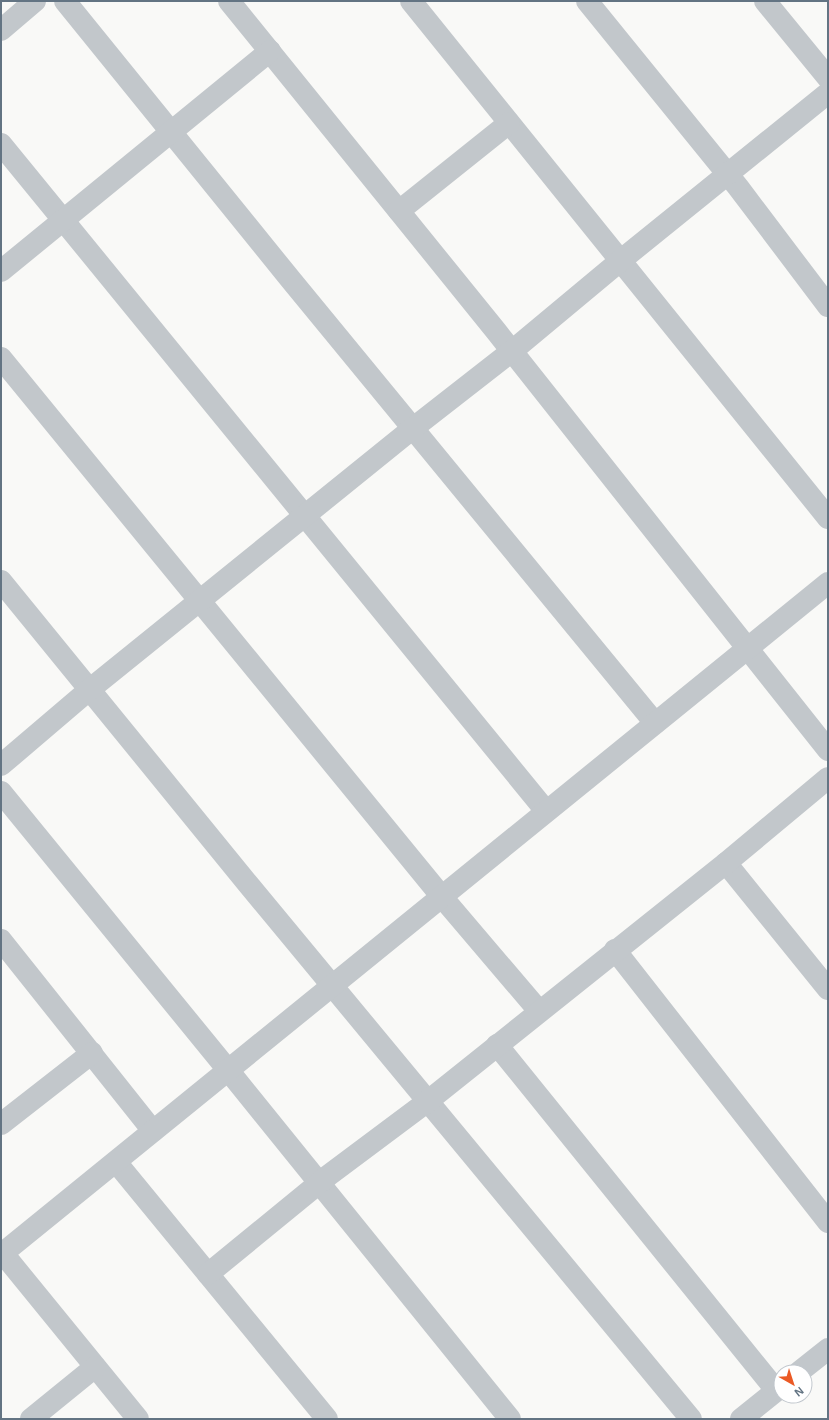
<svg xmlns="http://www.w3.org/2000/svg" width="829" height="1420" font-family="Arial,sans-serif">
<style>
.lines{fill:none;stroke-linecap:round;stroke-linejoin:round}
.minor{stroke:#c2c7cb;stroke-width:22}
</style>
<rect width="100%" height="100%" fill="#f9f9f7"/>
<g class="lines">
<g class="minor">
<polyline points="65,1 291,280 655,723"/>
<polyline points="229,1 496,331 828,750"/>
<polyline points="411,1 828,518"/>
<polyline points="587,1 738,187 828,306"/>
<polyline points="765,1 828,78"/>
<polyline points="1,30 35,1"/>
<polyline points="1,144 546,811"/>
<polyline points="399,211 509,123"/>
<polyline points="1,271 270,51"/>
<polyline points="1,358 442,897 539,1011"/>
<polyline points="1,581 248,884 691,1419"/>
<polyline points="1,765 89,690 412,429 512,351 620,261 828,93"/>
<polyline points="1,792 228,1070 510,1419"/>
<polyline points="726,863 828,989"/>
<polyline points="1,940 153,1131"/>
<polyline points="615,950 828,1222"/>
<polyline points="497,1045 776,1390"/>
<polyline points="1,1124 92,1053"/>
<polyline points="116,1162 327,1419"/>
<polyline points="1,1251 138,1419"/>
<polyline points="3,1253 828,583"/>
<polyline points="208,1274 329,1175 428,1101 726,863 828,778"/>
<polyline points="799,1372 828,1349"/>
<polyline points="31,1419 95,1367"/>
<polyline points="741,1419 781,1387"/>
</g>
</g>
<rect width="829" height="1420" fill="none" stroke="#637483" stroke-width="4"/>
<g transform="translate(793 1384) rotate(141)"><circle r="19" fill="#ffffff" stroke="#c1c7cd"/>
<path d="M0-3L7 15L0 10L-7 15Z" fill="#eb5a25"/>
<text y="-6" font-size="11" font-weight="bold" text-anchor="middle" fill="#637483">N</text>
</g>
</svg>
